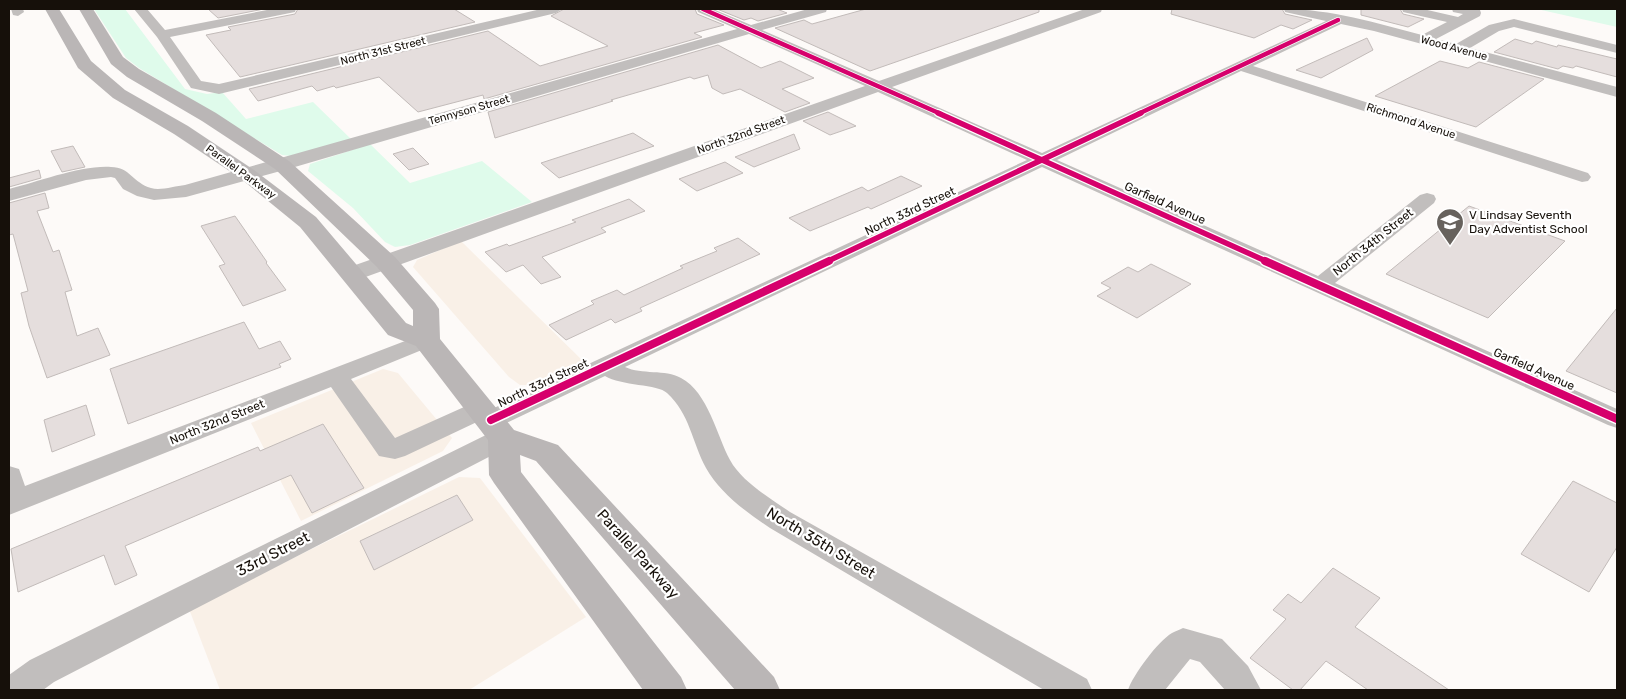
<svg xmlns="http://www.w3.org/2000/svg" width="1626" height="699" font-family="Rubik,sans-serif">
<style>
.built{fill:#f9f0e7}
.green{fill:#dffbeb}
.building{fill:#e5dedd;stroke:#c2bbb9}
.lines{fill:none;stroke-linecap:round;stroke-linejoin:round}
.minor{fill:#c1bebd;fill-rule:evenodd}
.major{fill:#bab6b6;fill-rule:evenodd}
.cycleway-far2-casing{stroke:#fff;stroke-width:6}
.cycleway-far1-casing{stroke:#fff;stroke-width:8}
.cycleway-casing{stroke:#fff;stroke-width:11}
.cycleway-far2{stroke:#d6006c;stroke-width:4.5}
.cycleway-far1{stroke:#d6006c;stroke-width:5.5}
.cycleway{stroke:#d6006c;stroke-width:8}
.labels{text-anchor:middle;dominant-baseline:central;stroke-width:4.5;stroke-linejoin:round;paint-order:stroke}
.far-street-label{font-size:11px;fill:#16100a;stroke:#fff}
.street-label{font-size:12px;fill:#16100a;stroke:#fff}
.poi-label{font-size:12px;fill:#16100a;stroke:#fff;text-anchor:start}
.near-street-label{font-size:15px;fill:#16100a;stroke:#fff}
</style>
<rect width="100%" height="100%" fill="#fdfaf8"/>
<g class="built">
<polygon points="461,241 586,364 539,385 520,385 509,377 413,267 417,260"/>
<polygon points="383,369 398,373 452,438 443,451 301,521 251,423"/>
<polygon points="459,477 480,478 586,617 469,690 220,690 189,609"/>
</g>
<g class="green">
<polygon points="94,9 125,9 185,89 207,94 222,92 246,119 313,102 352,140 291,156 282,155 139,68 126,58"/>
<polygon points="1537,9 1617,9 1617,27"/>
<polygon points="370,144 410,183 482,161 532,202 410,245 395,247 385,242 353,208 308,171 310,164"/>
</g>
<g class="building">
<polygon points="208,9 264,9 218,18"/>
<polygon points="298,9 454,9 475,22 240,77 206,35 231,30 228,27 295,14"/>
<polygon points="564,9 695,9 697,14 724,25 694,33 702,37 484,99 483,95 418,112 379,77 336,88 334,86 317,91 312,86 258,101 249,89 488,31 540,66 608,46 551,16"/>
<polygon points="717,9 777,9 787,13 758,21 751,18 744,20"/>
<polygon points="866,9 1039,9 1039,12 870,71 775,28 804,20 812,24"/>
<polygon points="1172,9 1282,9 1285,14 1312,20 1293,29 1281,25 1254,38 1171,14"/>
<polygon points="1361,9 1400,9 1403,14 1424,19 1408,27 1361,15"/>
<polygon points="1367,38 1373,50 1321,78 1296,70"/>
<polygon points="1515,39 1532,44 1536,41 1557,47 1558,45 1617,59 1617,77 1576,66 1573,68 1563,66 1558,69 1494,52"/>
<polygon points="718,45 761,68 780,61 814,78 782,89 810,103 785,112 740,89 723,94 712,88 708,75 694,79 690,77 611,100 613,101 495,138 488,112"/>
<polygon points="1440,61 1468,68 1479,62 1544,79 1476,127 1375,96"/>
<polygon points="828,112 856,126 830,135 803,121"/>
<polygon points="633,133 654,146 559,178 541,163"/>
<polygon points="794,134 800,149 754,167 735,157"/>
<polygon points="73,146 85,167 62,172 51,151"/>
<polygon points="413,148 429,164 409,170 393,154"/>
<polygon points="725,162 743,173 697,191 679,179"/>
<polygon points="39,170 41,178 9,187 9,178"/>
<polygon points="901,176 922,186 871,209 868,207 810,231 789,218 862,187 868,191"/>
<polygon points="45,193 49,208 37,211 53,252 59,250 72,290 65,292 77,336 98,328 110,355 47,378 29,326 21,293 28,291 13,234 9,235 9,203"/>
<polygon points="629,199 645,211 601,228 606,232 542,257 561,277 541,284 523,265 506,272 485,252 507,244 509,246 576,222 572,220"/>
<polygon points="1469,206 1565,241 1488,318 1386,274"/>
<polygon points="235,216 267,262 266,263 286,290 243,306 219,266 225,264 201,226"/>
<polygon points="738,238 760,254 640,308 642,311 615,323 611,319 566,340 549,325 594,304 591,301 617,290 624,295 683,268 680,266 717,251 714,248"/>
<polygon points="1151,264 1191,284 1137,318 1097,296 1111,288 1101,283 1128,267 1138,272"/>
<polygon points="1617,308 1617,393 1566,371"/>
<polygon points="244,322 259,349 280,341 291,359 279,364 281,367 128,424 110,369"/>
<polygon points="86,405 95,435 52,452 44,420"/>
<polygon points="323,424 364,488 312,513 291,475 125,546 137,575 115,585 104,555 18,592 11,549 258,447 260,451"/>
<polygon points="1573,481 1617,503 1617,547 1589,592 1521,554"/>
<polygon points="457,495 473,520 374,570 360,541"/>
<polygon points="1333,568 1380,598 1355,627 1449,690 1368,690 1326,661 1300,690 1293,690 1250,658 1286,619 1273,610 1288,594 1301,603"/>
</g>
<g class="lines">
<g class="minor">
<polygon points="11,9 23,9 24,12 18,16 13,15"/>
<polygon points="134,9 147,9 165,30 272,9 296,9 295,12 170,37 201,81 219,84 541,9 562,9 556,13 219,94 191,88 157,37"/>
<path d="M697,9H713L751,25L808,9H827L826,12L762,30L879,81L1085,9H1102L1101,12L892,87L1042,153L1326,21L1285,12L1284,9C1330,9 1377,23 1422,35L1447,22L1403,12L1402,9H1423L1458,17L1463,14L1453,12L1452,9L1480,10L1481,13L1480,16L1436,39L1456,44L1489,25L1514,19L1617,45V53L1514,27L1499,31L1470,48L1617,87V97L1374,31L1341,24L1253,66L1588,173L1591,177L1588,181L1582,182L1241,71L1057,160L1318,276L1420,195L1427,193L1434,195L1436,199L1434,203L1335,283L1617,409V428L1608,425L1042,167L625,367C642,375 665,369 681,378C708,392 717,436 730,460C742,482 770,498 790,512L1087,679L1092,690H1044L770,528C746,512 720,493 706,468C692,442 690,414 667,393C658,384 621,386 605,376L500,426L491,429L482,426L479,421L405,456L395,459L379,456L331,387L9,515V466L19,469L25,486L426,333L434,335L438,340L434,345L351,379L395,438L473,403L482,400L491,403L494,408L1027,160L878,92L360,279L352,280L344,279L341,274L344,269L865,86L749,34L288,169L186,197L154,200L137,196L123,189L115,178L111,177L86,180L9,201V189C38,182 81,165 111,167C130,167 133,183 151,188C160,191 175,186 185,185L737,29L698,12Z"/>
<polygon points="503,429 512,431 516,438 512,445 54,682 43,690 9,690 9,675 30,660 494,431"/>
<path d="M1183,628L1222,639L1248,666L1261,690H1225L1200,662L1190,659L1165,690H1128C1133,675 1158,641 1172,633C1175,631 1180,630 1183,628Z"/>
</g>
<polygon class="major" points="45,9 59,9 91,61 125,90 188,126 254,170 316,217 406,323 413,326 413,310 377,267 275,169 202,121 127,77 111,64 79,9 93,9 123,57 139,69 216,113 289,161 395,257 435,303 439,309 440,339 514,430 558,445 774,677 780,690 735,690 536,461 520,455 521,472 681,677 687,690 643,690 494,483 489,475 488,440 416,346 388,335 300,227 240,178 174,134 113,98 78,68"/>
<g class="cycleway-far2-casing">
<g id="cycleway-far2">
<polyline points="703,9 941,114"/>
<polyline points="1138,114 1338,20"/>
</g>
</g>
<g class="cycleway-far1-casing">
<g id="cycleway-far1">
<polyline points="938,113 1268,262"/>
<polyline points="826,262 1141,113"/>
</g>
</g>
<g class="cycleway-casing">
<g id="cycleway">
<polyline points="1265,261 1617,419"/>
<polyline points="491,420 829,261"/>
</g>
</g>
<use href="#cycleway-far2" class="cycleway-far2"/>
<use href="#cycleway-far1" class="cycleway-far1"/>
<use href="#cycleway" class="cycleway"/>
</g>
<defs>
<g id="school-pin" transform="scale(1.4375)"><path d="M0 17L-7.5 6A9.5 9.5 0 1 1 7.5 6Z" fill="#67625d" stroke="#fff"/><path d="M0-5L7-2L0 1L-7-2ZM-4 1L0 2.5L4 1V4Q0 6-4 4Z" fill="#fff"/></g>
</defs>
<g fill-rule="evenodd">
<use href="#school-pin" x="1450" y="222"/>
</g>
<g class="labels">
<g class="far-street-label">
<text transform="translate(1454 48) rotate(15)">Wood Avenue</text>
<text transform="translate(383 51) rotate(-14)">North 31st Street</text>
<text transform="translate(469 110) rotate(-16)">Tennyson Street</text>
<text transform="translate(1411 121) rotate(18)">Richmond Avenue</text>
<text transform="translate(741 135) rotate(-20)">North 32nd Street</text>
<text transform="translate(241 172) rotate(36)">Parallel Parkway</text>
</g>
<g class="street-label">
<text transform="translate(1165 203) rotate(24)">Garfield Avenue</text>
<text transform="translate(910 211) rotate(-25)">North 33rd Street</text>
<text transform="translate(1373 242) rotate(-39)">North 34th Street</text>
<text transform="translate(1534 369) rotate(24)">Garfield Avenue</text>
<text transform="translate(543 383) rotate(-25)">North 33rd Street</text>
<text transform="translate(217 422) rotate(-22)">North 32nd Street</text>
</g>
<g class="poi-label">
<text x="1469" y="215">V Lindsay Seventh<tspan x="1469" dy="14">Day Adventist School</tspan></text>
</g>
<g class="near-street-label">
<text transform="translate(821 543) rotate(31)">North 35th Street</text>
<text transform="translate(273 554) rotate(-27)">33rd Street</text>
<text transform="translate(638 554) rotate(48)">Parallel Parkway</text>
</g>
</g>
<rect width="1626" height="699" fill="none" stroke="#16100a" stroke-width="20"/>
</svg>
